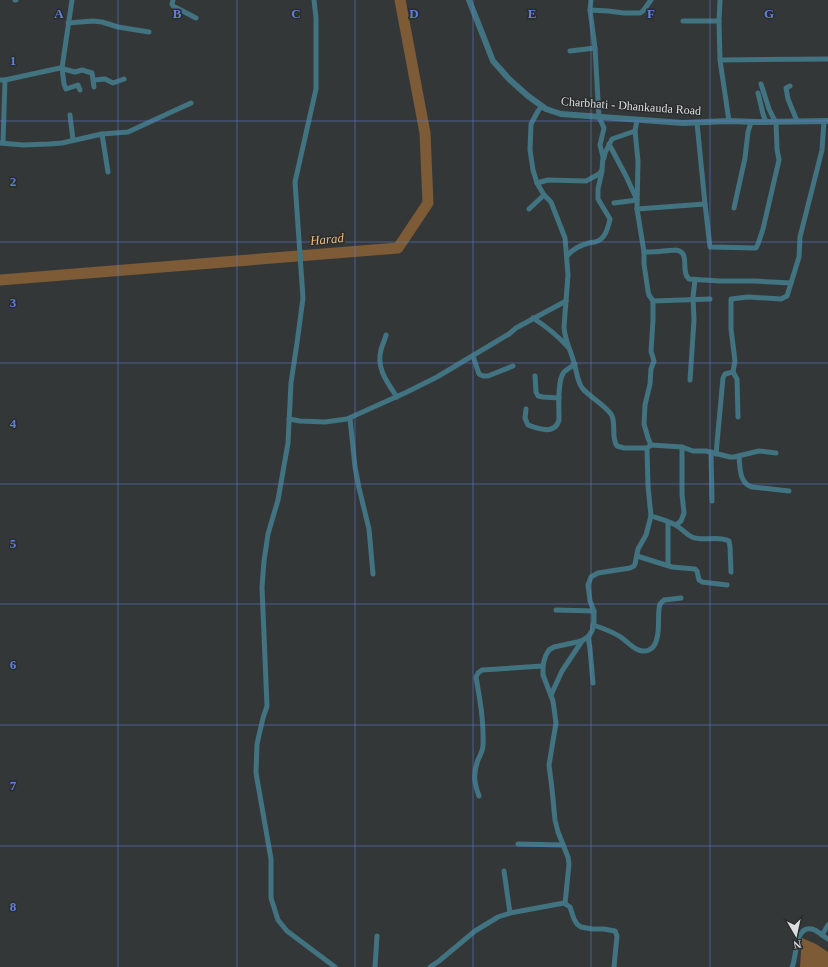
<svg xmlns="http://www.w3.org/2000/svg" width="828" height="967" font-family="Georgia,serif">
<style>
.water{fill:#7c5b36}
.lines{fill:none;stroke-linecap:round;stroke-linejoin:round}
.river{stroke:#7c5b36;stroke-width:11}
.minor{stroke:#417381;stroke-width:5}
.tertiary{stroke:#417381;stroke-width:6}
.grid{fill:none;stroke:#5f80da;stroke-width:1;stroke-opacity:0.55}
.labels{text-anchor:middle;dominant-baseline:central;stroke-width:3;stroke-linejoin:round;paint-order:stroke}
.street-label{font-size:12px;fill:#dadcdd;stroke:#2a2d2e}
.water-label{font-size:13px;font-style:italic;fill:#f0bb7f;stroke:#2a2d2e}
.grid-label{font-size:13px;text-anchor:middle;font-weight:bold;fill:#5f80da;stroke:#2a2d2e;stroke-width:3;stroke-linejoin:round;paint-order:stroke}
</style>
<rect width="100%" height="100%" fill="#343738"/>
<polygon class="water" points="802,938 816,944 828,952 828,967 800,967 801,952 800,940"/>
<g class="lines">
<polyline class="river" points="0,280 398,248 428,203 425,133 400,0"/>
<g class="minor">
<polyline points="15,0 16,0"/>
<polyline points="72,0 62,68 64,84 66,89 78,85 80,90"/>
<polyline points="173,0 172,4 173,6 196,18"/>
<polyline points="314,0 316,18 316,89 295,182 303,298 297,343 291,383 288,443 278,500 268,534 264,561 262,587 267,706 263,718 257,744 256,773 271,859 271,898 278,920 287,931 335,967"/>
<polyline points="720,0 719,21 720,60 729,121"/>
<polyline points="590,10 608,11 624,13 640,13 643,11 651,0"/>
<polyline points="683,21 719,21"/>
<polyline points="68,23 93,21 102,22 118,27 149,32"/>
<polyline points="570,51 595,48"/>
<polyline points="720,60 828,59"/>
<polyline points="0,80 5,80 60,68 75,72 82,70 92,73 94,87"/>
<polyline points="94,80 105,79 113,83 124,79"/>
<polyline points="761,84 769,109 775,121"/>
<polyline points="790,86 786,88 788,99 797,121"/>
<polyline points="758,93 763,114 766,122"/>
<path d="M542,106L538,111L531,124L530,150L533,170L537,183L544,195L551,202L565,238L566,250L568,275L564,327C565,342 571,350 574,363C577,371 577,383 583,389C590,397 609,408 612,416C616,426 611,438 617,446L624,448H647"/>
<polyline points="70,115 73,140"/>
<polyline points="637,120 635,131 638,161 637,209 644,252 644,264 648,291 649,295 653,301 653,320 651,351 654,361 651,369 650,384 645,405 644,424 648,438 651,445 682,447 693,451 706,451 730,457 734,457 759,451 776,453"/>
<polyline points="697,123 705,204 710,247 756,248 758,244 763,229 779,160 777,149 776,121"/>
<polyline points="102,134 108,172"/>
<polyline points="0,143 23,145 49,144 62,143 102,134 128,132 191,103"/>
<polyline points="3,143 5,80"/>
<polyline points="609,144 626,176 637,200 614,203"/>
<polyline points="604,158 605,153 612,139 635,131"/>
<polyline points="537,183 548,180 586,181 599,174 602,170 603,157 600,145 604,128 599,117 595,48 590,10 591,0"/>
<polyline points="734,208 745,158 748,132 751,122 754,122"/>
<polyline points="529,209 544,195"/>
<polyline points="637,209 705,204"/>
<path d="M644,252C650,252 657,252 663,251C667,251 672,250 676,250C691,252 680,272 689,279L719,281H754L791,283"/>
<path d="M567,256C572,250 581,245 589,243C589,243 594,242 595,242C605,240 608,228 610,219L598,199V189L602,171"/>
<polyline points="653,301 710,299"/>
<path d="M533,318C547,327 557,335 568,347"/>
<path d="M386,335C385,340 382,345 381,350C376,368 387,382 397,397"/>
<polyline points="473,356 479,374 483,376 488,376 513,366"/>
<polyline points="535,376 536,392 538,396 543,397 559,398"/>
<polyline points="690,380 694,320 693,297 695,280"/>
<path d="M526,409L525,418L528,425C539,429 555,435 559,420C559,409 557,380 564,372C567,369 571,367 575,364"/>
<polyline points="738,417 737,379 733,372 735,361 731,329 731,299 748,297 781,299 787,296 799,257 800,237 822,150 824,121"/>
<polyline points="350,418 355,467 359,488 369,529 373,574"/>
<polyline points="289,419 300,421 325,422 347,419 407,392 437,377 509,334 516,328 566,301"/>
<polyline points="711,452 712,501"/>
<polyline points="716,454 723,378 725,374 733,372"/>
<path d="M739,456C740,467 739,483 752,487L789,491"/>
<path d="M651,516C660,519 669,521 677,526C682,529 687,535 692,537C704,542 717,535 729,541L730,547L731,572"/>
<polyline points="676,525 681,521 684,513 682,494 682,447"/>
<polyline points="637,556 672,567 695,569 697,571 699,580 702,582 727,585"/>
<polyline points="668,565 668,522"/>
<polyline points="556,610 594,611"/>
<path d="M593,625C602,628 611,631 619,636C628,641 637,655 649,650C654,648 656,643 657,638C660,627 657,615 660,604L664,600L681,598"/>
<polyline points="588,637 590,649 593,683"/>
<polyline points="551,695 562,671 582,641"/>
<path d="M479,796C474,783 473,773 478,760C480,755 483,751 483,745C484,722 480,700 476,677L478,673L482,670L543,666"/>
<polyline points="518,844 563,845"/>
<polyline points="504,871 510,913"/>
<polyline points="565,904 569,864 568,857 558,832 555,820 552,789 549,765 556,723 553,701 543,675 543,666 544,661 546,655 549,650 554,647 577,642 583,640 588,637 592,631 594,622 594,611 590,601 588,585 591,577 598,573 630,568 634,566 635,564 638,549 646,535 651,516 648,486 647,448 651,445"/>
<polyline points="822,935 828,925"/>
<polyline points="375,967 377,936"/>
<polyline points="430,967 439,961 475,931 498,917 510,913 564,903 570,907 574,919 577,924 581,927 592,929 604,929 615,931 617,936 614,967"/>
<path d="M792,967C797,958 794,925 812,929C817,930 823,936 828,939"/>
</g>
<polyline class="tertiary" points="469,0 493,61 509,79 528,96 546,109 561,114 683,123 729,121 757,122 828,121"/>
</g>
<path class="grid" d="M118,0V967M237,0V967M355,0V967M473,0V967M591,0V967M710,0V967M0,121H828M0,242H828M0,363H828M0,484H828M0,604H828M0,725H828M0,846H828"/>
<g class="labels">
<g class="street-label">
<text transform="translate(631 106) rotate(4)">Charbhati - Dhankauda Road</text>
</g>
<g class="water-label">
<text transform="translate(327 239) rotate(-5)">Harad</text>
</g>
</g>
<g class="grid-label">
<text x="59" y="18">A</text>
<text x="177" y="18">B</text>
<text x="296" y="18">C</text>
<text x="414" y="18">D</text>
<text x="532" y="18">E</text>
<text x="651" y="18">F</text>
<text x="769" y="18">G</text>
<text x="13" y="65">1</text>
<text x="13" y="186">2</text>
<text x="13" y="307">3</text>
<text x="13" y="428">4</text>
<text x="13" y="548">5</text>
<text x="13" y="669">6</text>
<text x="13" y="790">7</text>
<text x="13" y="911">8</text>
</g>
<g transform="translate(796 935) rotate(171)" stroke="#2a2d2e" stroke-width="3" paint-order="stroke">
<path d="M0-3L7 15L0 10L-7 15Z" fill="#dadcdd"/>
<text y="-6" font-size="11" font-weight="bold" text-anchor="middle" fill="#dadcdd">N</text>
</g>
</svg>
